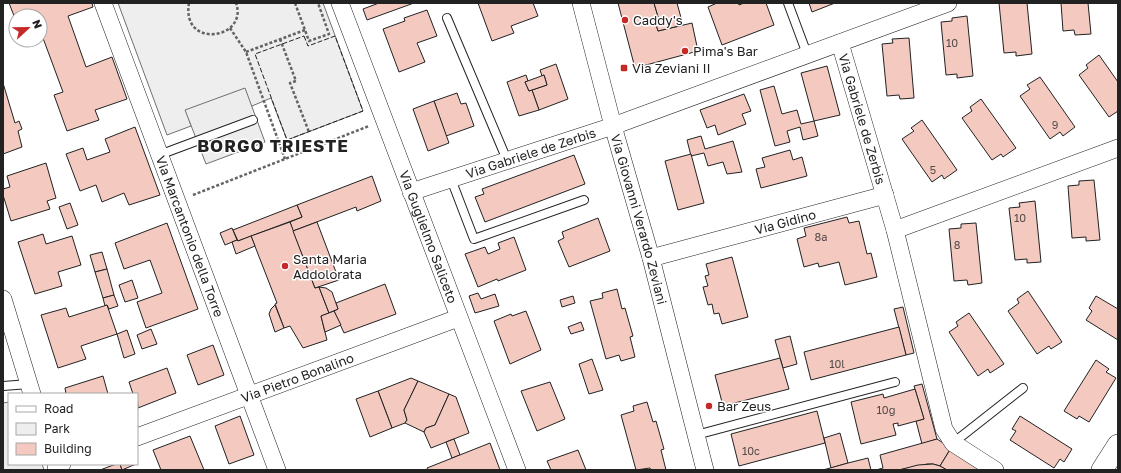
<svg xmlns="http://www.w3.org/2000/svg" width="1121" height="473" font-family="'Golos Text',sans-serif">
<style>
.green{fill:#eee;stroke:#6f6f6f}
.parking{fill:#ededed;stroke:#6f6f6f}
.building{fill:#f3c9c0;stroke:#222}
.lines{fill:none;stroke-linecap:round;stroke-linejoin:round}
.service-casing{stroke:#222;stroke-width:10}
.minor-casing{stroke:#222;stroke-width:18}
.tertiary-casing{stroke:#222;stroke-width:22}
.path{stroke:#646464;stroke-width:2.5;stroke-dasharray:3 2;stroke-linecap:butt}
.service{stroke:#fff;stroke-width:8}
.minor{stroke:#fff;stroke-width:17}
.tertiary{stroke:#fff;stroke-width:21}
.fence{stroke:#222;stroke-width:1;stroke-dasharray:5 2;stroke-linecap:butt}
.poi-dot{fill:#c62828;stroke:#fff;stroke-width:1.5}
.labels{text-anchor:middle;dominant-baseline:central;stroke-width:3;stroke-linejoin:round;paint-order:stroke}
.number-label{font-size:11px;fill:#564c4a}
.poi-label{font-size:13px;fill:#222;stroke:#fff;text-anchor:start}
.street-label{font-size:13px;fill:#222;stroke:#fff}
.district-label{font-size:17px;font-weight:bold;letter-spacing:1px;fill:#222;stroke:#fff}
</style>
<rect width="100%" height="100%" fill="#fff"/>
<polygon class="green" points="118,3 323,3 363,111 287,140 271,98 252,106 186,110 191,126 167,135"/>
<g class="parking">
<polygon points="245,88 265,142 206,164 185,110"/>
<polygon points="9,402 9,464 42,464 44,470 3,470 3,403"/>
</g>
<g class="building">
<polygon points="9,3 92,3 93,7 68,16 86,67 112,57 127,99 95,110 99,120 67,131 54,95 63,92 40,30 40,16 16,16 16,21"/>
<polygon points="379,3 414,3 367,20 363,9"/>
<polygon points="478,3 533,3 538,16 511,26 514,33 492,41"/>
<polygon points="618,3 654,3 659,20 655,21 658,31 692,23 698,51 635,68"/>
<polygon points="654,3 677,3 683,25 658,31 655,21 659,20"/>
<polygon points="717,3 738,3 739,5 744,3 766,3 774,25 722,45 708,7"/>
<polygon points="809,3 835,3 812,12"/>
<polygon points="999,3 1027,3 1032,54 1016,56 1016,52 1004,53"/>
<polygon points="1061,3 1088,3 1091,34 1075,35 1074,30 1063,31"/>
<polygon points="427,10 437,36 417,43 425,62 399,72 383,29 405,21 404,18"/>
<polygon points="967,16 973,76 957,78 957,74 946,75 941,22 952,21 952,18"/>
<polygon points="909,38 914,98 900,99 899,95 887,96 882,44 893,43 892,39"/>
<polygon points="1099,55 1118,82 1118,111 1109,117 1079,75 1088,68 1086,65"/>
<polygon points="556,64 568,99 539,110 532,90 547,85 544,75 542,76 540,70"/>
<polygon points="827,66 840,115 814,121 801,73"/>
<polygon points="526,75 528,81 525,82 529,91 532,90 539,110 519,116 507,82"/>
<polygon points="544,75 547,85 529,91 525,82"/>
<polygon points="1040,77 1075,127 1063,136 1060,132 1050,139 1020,96 1030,89 1027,85"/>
<polygon points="3,83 15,123 19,121 22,129 18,131 22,147 3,154"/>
<polygon points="774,86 782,114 797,110 801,124 814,121 818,136 803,140 800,127 787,131 790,142 775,146 760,90"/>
<polygon points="457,93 461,104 466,103 474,126 446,136 434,101"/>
<polygon points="744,94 751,111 742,114 746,124 718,135 715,125 707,128 700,110"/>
<polygon points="981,99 1016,148 1003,157 1001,154 992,160 962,118 972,111 970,107"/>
<polygon points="434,101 449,143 428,151 413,109"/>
<polygon points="922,120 957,170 944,179 942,175 932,182 902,139 914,131 911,128"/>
<polygon points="135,127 160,195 129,205 124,193 102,202 96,185 80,191 66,154 83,148 87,160 110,152 105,139"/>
<polygon points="701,136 705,149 733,141 742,172 727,174 723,162 708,166 704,153 691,156 687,140"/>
<polygon points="790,150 793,160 802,157 807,176 761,188 756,169 765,167 762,158"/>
<polygon points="691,154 704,203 678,210 665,161"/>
<polygon points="574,155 585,184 485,222 475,197 484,194 482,189"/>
<polygon points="46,163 56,198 47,201 50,209 11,221 3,195 3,189 10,187 7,176"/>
<polygon points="372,176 381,201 357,211 356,207 293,231 290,222 302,217 297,205"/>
<polygon points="1094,180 1100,240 1086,241 1086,237 1072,238 1068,186 1079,185 1079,181"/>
<polygon points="1035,201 1041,262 1027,263 1027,259 1015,260 1009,208 1020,207 1019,203"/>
<polygon points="70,203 78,225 67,229 59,207"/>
<polygon points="297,205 302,217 238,241 233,230"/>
<polygon points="847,217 849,223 859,221 867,254 871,253 877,277 845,285 839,262 819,267 818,263 804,267 797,239 806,236 804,228"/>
<polygon points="598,218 610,251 569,267 558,241 564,238 562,232"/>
<polygon points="290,222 315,288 319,287 329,313 321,316 327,340 303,348 290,326 284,328 275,304 277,303 251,236"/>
<polygon points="317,222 339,280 315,288 293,231"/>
<polygon points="167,223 198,309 146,328 137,302 162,293 150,260 124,269 115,243"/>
<polygon points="976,223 982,283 968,285 967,280 954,281 949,229 961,228 961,224"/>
<polygon points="232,228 237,240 225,245 220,233"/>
<polygon points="43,234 46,244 72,236 81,265 58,272 62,286 35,294 18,242"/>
<polygon points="251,236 255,246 236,254 232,242 237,240 238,241"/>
<polygon points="514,237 526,270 498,281 497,279 478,287 465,254 485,247 488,254 500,249 498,243"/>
<polygon points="102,252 107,269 95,272 90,255"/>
<polygon points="732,257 748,317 722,324 719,313 714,314 712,304 708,305 703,287 708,286 705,276 709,275 706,264"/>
<polygon points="107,269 114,295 103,298 95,272"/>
<polygon points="132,280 138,298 125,302 119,285"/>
<polygon points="385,284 396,314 344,333 334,311 338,309 336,303"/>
<polygon points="319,287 326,288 332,292 338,309 329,313"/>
<polygon points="617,289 622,309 625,308 633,336 630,337 635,357 621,361 619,355 606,359 590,301 603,298 602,293"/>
<polygon points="1028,291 1062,342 1051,349 1049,346 1037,354 1008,311 1019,303 1017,299"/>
<polygon points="478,293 481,299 495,294 499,306 475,313 469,296"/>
<polygon points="114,295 118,306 109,309 107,305 105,306 103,298"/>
<polygon points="573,296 575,303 562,307 560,300"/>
<polygon points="1096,296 1118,309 1118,340 1086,320 1092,311 1089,308"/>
<polygon points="107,305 117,334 81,346 86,359 58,368 41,315 66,308 69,317"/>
<polygon points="275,305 284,328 275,332 269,314 271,309"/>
<polygon points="903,307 914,353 906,355 894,309"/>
<polygon points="334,311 341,325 325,332 321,316"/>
<polygon points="526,311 541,350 510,364 494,321 511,314 512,316"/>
<polygon points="969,313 1004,364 990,373 988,369 978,376 949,332 958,326 956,322"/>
<polygon points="581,322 584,330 571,334 568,327"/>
<polygon points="899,327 906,355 811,380 804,352"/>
<polygon points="151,329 157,344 142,349 137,335"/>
<polygon points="127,330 135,354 124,358 117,334"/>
<polygon points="790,336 797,364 783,368 775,340"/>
<polygon points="213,345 224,375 198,385 187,355"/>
<polygon points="780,358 789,389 723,406 715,375"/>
<polygon points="592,359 603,390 589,394 579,364"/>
<polygon points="1096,360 1109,369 1106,372 1116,378 1089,422 1079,416 1077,419 1064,411"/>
<polygon points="167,368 176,393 138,408 137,394 133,394 129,382"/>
<polygon points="103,376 108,394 66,394 65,388"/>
<polygon points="411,378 418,381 404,410 407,420 405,423 392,428 378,391"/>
<polygon points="418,381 449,394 435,425 426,428 424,432 405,423 407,420 404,410"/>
<polygon points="550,382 565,419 537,431 521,391"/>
<polygon points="922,384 937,439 922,444 916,421 924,419 914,386"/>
<polygon points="915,389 924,419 898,426 898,423 893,424 896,435 861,444 851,402 883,394 884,398"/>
<polygon points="378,391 392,428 370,437 356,399"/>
<polygon points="449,394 456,397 469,433 431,448 424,432 426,428 435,425"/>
<polygon points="647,402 653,422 656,421 664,449 661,450 666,470 651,470 650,468 636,470 621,415 634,411 633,406"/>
<polygon points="817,411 825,443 739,466 731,434"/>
<polygon points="240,416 254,455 229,464 215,426"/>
<polygon points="1020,416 1072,449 1064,462 1060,459 1054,468 1010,440 1016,431 1012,429"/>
<polygon points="840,433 848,463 831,468 824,438"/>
<polygon points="190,436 204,470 161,470 153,450"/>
<polygon points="454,439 460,455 452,458 446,442"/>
<polygon points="937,439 951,448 940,466 933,464 927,464 899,470 876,470 883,468 880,455"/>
<polygon points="490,443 500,470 428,470 427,468"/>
<polygon points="951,448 986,470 947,470 940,466"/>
<polygon points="578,450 586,470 551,470 547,461"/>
<polygon points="868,458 871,470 823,470 848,463"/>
<polygon points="116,464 120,464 122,470 100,470"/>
<polygon points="120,464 136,464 122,470"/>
<polygon points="933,464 940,466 947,470 899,470 918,465"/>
</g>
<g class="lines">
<g class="service-casing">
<g id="service">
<polyline points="788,3 807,54"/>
<polyline points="447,18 507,160"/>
<polyline points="159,155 253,120"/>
<polyline points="451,179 474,239 584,200"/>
<polyline points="3,386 29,384"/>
<polyline points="696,435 895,382"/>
<polyline points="953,443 1023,388"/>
</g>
</g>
<g class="minor-casing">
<g id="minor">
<path id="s1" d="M103,3L277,470"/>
<path id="s2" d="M340,3L517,470"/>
<path id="s3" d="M581,3L613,126L651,258L705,470"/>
<path id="s4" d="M840,43L895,230L944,429L953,443L995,470"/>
<path id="s5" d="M411,192L613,126L948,3"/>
<polyline points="895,230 1118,148"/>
<path id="s6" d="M651,258L885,195"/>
<polyline points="3,299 32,394"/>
<path id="s7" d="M137,437L458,318"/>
<polyline points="56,466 62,464"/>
</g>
</g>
<g class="tertiary-casing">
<polyline id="tertiary" points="1102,470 1118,445"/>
</g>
<g class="path">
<path d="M189,3C181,50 249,39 236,3"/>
<polyline points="295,3 309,41 329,34 318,3"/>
<polyline points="230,28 246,52 285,159"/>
<polyline points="280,39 296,81 290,83 309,132"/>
<polyline points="246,52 305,30"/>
<polyline points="193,195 369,126"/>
</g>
<use href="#service" class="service"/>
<use href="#minor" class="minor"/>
<use href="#tertiary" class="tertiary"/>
<polygon class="fence" points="304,36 308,46 335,36 363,111 287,140 255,54"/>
</g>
<g class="poi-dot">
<circle cx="625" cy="20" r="4"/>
<circle cx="685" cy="51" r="4"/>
<rect x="620" y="64" width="8" height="8" rx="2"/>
<circle cx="285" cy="266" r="4"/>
<circle cx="709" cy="406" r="4"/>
</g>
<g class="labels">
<g class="number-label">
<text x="952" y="42">10</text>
<text x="1055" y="124">9</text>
<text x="933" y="169">5</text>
<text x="1020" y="217">10</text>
<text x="821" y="236">8a</text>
<text x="957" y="244">8</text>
<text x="837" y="363">10l</text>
<text x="886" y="409">10g</text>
<text x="751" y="450">10c</text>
</g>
<g class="poi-label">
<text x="633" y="20">Caddy's</text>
<text x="693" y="51">Pima's Bar</text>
<text x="632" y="68">Via Zeviani II</text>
<text x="293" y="259">Santa Maria<tspan x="293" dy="15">Addolorata</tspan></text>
<text x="717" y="406">Bar Zeus</text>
</g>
<g class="street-label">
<text stroke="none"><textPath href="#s4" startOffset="79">Via Gabriele de Zerbis</textPath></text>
<text stroke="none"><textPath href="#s5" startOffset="126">Via Gabriele de Zerbis</textPath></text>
<text stroke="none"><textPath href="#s3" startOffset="224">Via Giovanni Verardo Zeviani</textPath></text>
<text stroke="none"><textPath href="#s6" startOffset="139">Via Gidino</textPath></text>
<text stroke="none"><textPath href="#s1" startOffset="249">Via Marcantonio della Torre</textPath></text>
<text stroke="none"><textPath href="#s2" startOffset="250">Via Guglielmo Saliceto</textPath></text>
<text stroke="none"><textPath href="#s7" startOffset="171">Via Pietro Bonalino</textPath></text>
</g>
<g class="district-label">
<text x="273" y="145">BORGO TRIESTE</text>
</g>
</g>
<rect width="1121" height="473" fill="none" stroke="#222222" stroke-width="8"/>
<rect x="8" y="393" width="130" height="72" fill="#ffffff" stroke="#a7a7a7"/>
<rect x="16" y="406" width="20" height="6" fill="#ffffff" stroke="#a7a7a7"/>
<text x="44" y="413" font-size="12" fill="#222222">Road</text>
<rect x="16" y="423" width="20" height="12" fill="#eeeeee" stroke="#a7a7a7"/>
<text x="44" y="433" font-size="12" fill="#222222">Park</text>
<rect x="16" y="443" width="20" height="12" fill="#f3c9c0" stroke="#a7a7a7"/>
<text x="44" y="453" font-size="12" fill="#222222">Building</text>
<g transform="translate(28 28) rotate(68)"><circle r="19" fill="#ffffff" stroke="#a7a7a7"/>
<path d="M0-3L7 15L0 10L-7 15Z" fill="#c62828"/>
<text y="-6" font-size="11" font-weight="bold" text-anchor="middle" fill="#222222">N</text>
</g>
</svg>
